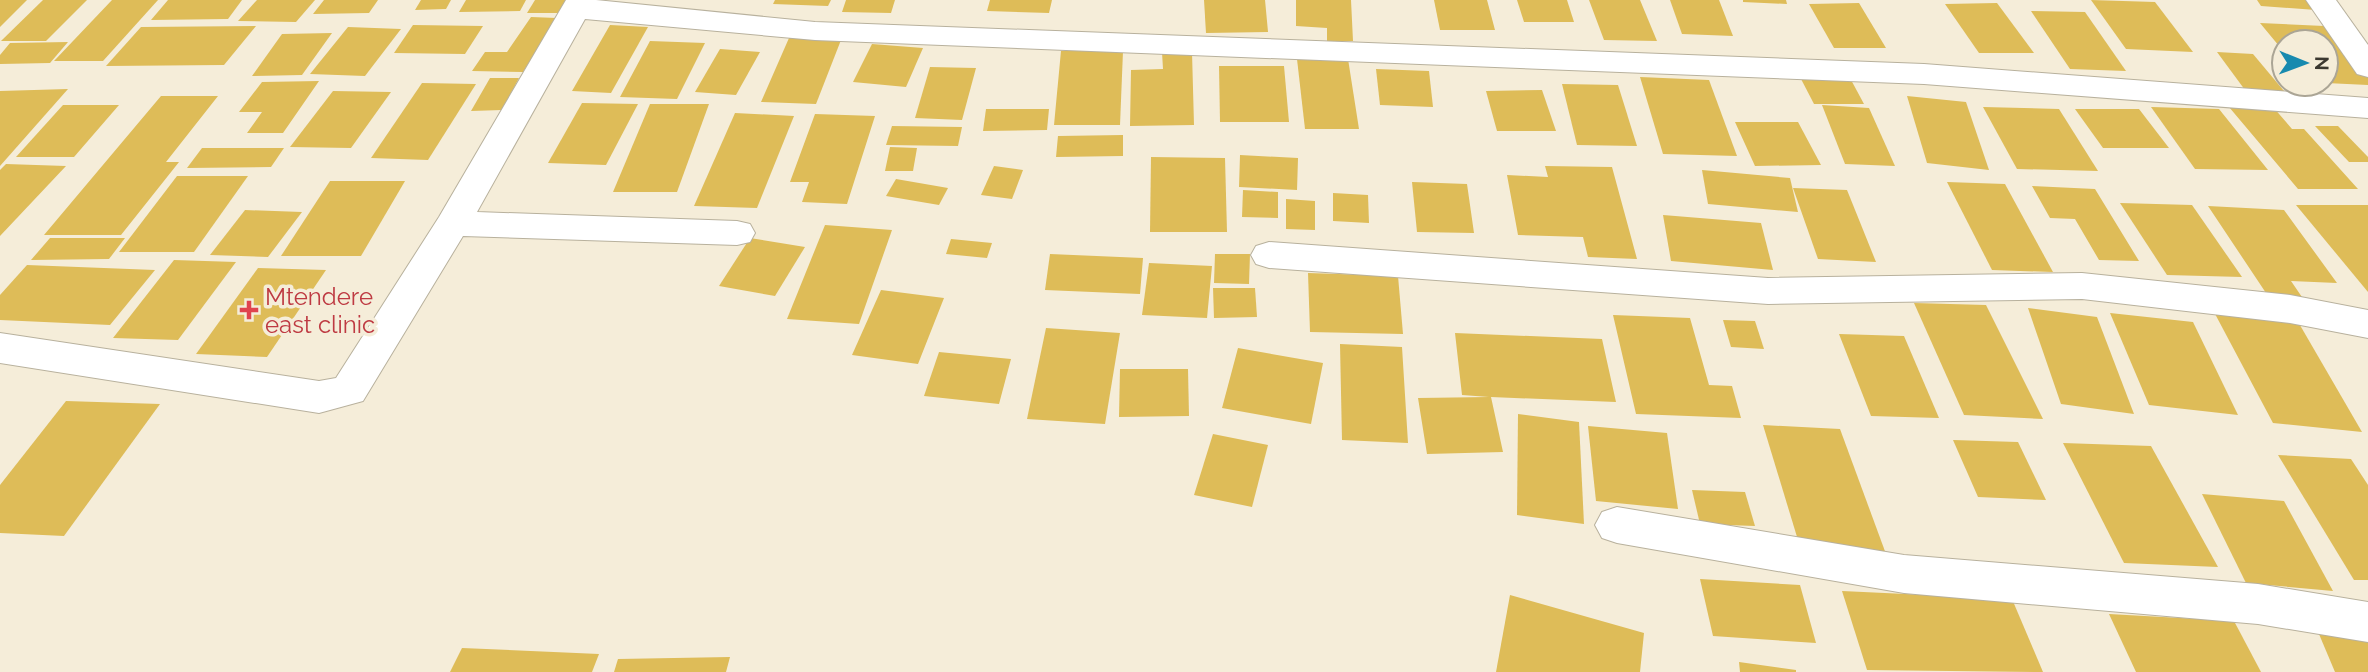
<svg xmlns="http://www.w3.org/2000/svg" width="2368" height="672" font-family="Raleway,sans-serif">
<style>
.building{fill:#debc58}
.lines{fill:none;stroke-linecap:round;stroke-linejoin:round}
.street-casing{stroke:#b8b19d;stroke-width:2}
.street{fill:#fff;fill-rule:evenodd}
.health-dot{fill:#e0444e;stroke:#f5edd9;stroke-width:2.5}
.labels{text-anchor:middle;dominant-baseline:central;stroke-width:7;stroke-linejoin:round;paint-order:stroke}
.health-label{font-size:24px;fill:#be3a42;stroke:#f5edd9;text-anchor:start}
</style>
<rect width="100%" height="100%" fill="#f5edd9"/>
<g class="building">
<polygon points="0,0 27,0 0,27"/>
<polygon points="43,0 87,0 46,41 1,41"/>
<polygon points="112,0 158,0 103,61 54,61"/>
<polygon points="168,0 242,0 228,19 151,20"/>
<polygon points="257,0 315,0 296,22 238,21"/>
<polygon points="324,0 378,0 369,13 313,14"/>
<polygon points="421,0 451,0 446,9 415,10"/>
<polygon points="466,0 526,0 520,11 459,12"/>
<polygon points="535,0 567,0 560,13 527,13"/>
<polygon points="775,0 831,0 828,6 773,4"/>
<polygon points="846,0 895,0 891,13 842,12"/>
<polygon points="990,0 1052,0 1049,13 987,11"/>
<polygon points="1204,0 1265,0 1268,32 1206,33"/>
<polygon points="1296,0 1351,0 1353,41 1327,41 1327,28 1296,26"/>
<polygon points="1434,0 1487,0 1495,30 1440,30"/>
<polygon points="1517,0 1567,0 1574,22 1524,22"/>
<polygon points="1589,0 1640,0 1657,41 1604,40"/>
<polygon points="1670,0 1719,0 1733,36 1682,34"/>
<polygon points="1743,0 1786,0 1787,4 1743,2"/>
<polygon points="2091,0 2155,2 2193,52 2126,49"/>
<polygon points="2257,0 2309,0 2316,10 2261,6"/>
<polygon points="1859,3 1886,48 1834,48 1809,4"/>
<polygon points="1997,3 2034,53 1979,53 1945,4"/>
<polygon points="2031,11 2085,12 2126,71 2070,69"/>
<polygon points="531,17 557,18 523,72 472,71 485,52 507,52"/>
<polygon points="2260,23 2324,26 2368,77 2368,85 2326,83 2326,42 2284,42 2284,52"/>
<polygon points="413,25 483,26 465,54 394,53"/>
<polygon points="610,25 648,27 611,93 572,91"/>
<polygon points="256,26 224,65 106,66 141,27"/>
<polygon points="348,27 401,29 365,76 310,74"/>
<polygon points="332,33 302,75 252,76 282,34"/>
<polygon points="789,38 841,40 816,104 761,102"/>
<polygon points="650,41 705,43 677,99 620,97"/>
<polygon points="68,42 50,63 0,64 0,55 10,43"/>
<polygon points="872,44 923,48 906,87 853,82"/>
<polygon points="720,49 760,52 736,95 695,92"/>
<polygon points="1061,51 1123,51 1120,125 1054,125"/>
<polygon points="1162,52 1192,52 1194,125 1130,126 1131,70 1163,69"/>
<polygon points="2217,52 2253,54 2284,91 2245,90"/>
<polygon points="1297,59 1348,59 1359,129 1305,129"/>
<polygon points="1219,66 1284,66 1289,122 1220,122"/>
<polygon points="930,67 976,68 962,120 915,118"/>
<polygon points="1376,69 1429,71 1433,107 1380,105"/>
<polygon points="1640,77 1709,80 1737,156 1663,154"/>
<polygon points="1800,77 1850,78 1864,104 1814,104"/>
<polygon points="490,78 519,78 502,110 471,111"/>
<polygon points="319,81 283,133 247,133 262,112 239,112 262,82"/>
<polygon points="422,83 476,84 428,160 371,158"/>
<polygon points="1562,84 1618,85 1637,146 1577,145"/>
<polygon points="68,89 0,166 0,91"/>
<polygon points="1542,90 1556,131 1497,131 1486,91"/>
<polygon points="333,91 391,92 351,148 290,147"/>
<polygon points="161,96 218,96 166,162 179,162 121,235 44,235"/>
<polygon points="1907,96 1966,102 1989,170 1927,163"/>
<polygon points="582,103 638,104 606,165 548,163"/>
<polygon points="650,104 709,104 677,192 613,192"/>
<polygon points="63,105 119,105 74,157 16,157"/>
<polygon points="1822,105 1869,108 1895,166 1845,164"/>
<polygon points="1983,107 2059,109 2098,171 2017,169"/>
<polygon points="2151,107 2219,109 2268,170 2195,169"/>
<polygon points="2229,107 2273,107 2292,129 2304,129 2358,189 2298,189"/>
<polygon points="986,109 1049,109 1047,130 983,131"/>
<polygon points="2075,109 2139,109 2169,148 2103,148"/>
<polygon points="735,113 794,116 757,208 694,206"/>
<polygon points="815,114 875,116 847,204 802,202 809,182 790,182"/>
<polygon points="1735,122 1798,122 1821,165 1755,166"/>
<polygon points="892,126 962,127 958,146 886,145"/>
<polygon points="2315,126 2338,126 2368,157 2368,162 2349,162"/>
<polygon points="1123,135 1123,156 1056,157 1058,136"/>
<polygon points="890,147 917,148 913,171 885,171"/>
<polygon points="202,148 284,148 271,167 187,168"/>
<polygon points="1240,155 1298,158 1297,190 1239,187"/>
<polygon points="1151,157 1225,158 1227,232 1150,232"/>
<polygon points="6,164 66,166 0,236 0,170"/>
<polygon points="994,166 1023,170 1012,199 981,195"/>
<polygon points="1545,166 1612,167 1637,259 1588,257 1583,237 1518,235 1507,175 1548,177"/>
<polygon points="1702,170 1790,178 1798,212 1708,204"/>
<polygon points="177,176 248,176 194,252 119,252"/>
<polygon points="896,179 948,188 939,205 886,196"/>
<polygon points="330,181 405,181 361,256 281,256"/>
<polygon points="1412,182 1467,184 1474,233 1417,232"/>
<polygon points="1947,182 2005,184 2053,272 1992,270"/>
<polygon points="2032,186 2095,189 2139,261 2099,260 2075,219 2050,218"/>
<polygon points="1793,188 1847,190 1876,262 1818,259"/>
<polygon points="1243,190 1278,192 1278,218 1242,217"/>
<polygon points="1333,193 1368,195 1369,223 1333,221"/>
<polygon points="1286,199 1315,201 1315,230 1286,229"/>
<polygon points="2120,203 2192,205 2242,277 2167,275"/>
<polygon points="2296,205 2368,205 2368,292"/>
<polygon points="2208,206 2284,210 2337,283 2291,281 2304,300 2270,299"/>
<polygon points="245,210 302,212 268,257 210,255"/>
<polygon points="1663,215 1761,223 1773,270 1671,261"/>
<polygon points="825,225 892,230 859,324 787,319"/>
<polygon points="50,238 125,238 109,259 31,260"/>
<polygon points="750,238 805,247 775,296 719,286"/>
<polygon points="951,239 992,243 987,258 946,254"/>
<polygon points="1050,254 1143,258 1140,294 1045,290"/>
<polygon points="1215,254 1250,254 1249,284 1214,283"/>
<polygon points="174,260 236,262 178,340 113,338"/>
<polygon points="1149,263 1212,266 1207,318 1142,315"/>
<polygon points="27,265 155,270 110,325 0,320 0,295"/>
<polygon points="258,268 326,270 267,357 196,354"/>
<polygon points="1308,273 1398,276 1403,334 1310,332"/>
<polygon points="1213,288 1255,288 1257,317 1214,318"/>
<polygon points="881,290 944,298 918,364 852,355"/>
<polygon points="1914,303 1986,305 2043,419 1964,415"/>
<polygon points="2028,308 2097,317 2134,414 2061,404"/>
<polygon points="2214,312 2297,320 2362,432 2273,423"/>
<polygon points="2110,313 2193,322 2238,415 2149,405"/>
<polygon points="1613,315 1690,318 1709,385 1732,386 1741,418 1636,414"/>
<polygon points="1723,320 1755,321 1764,349 1731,347"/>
<polygon points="1046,328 1120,333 1105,424 1027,419"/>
<polygon points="1455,333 1602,339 1616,402 1491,397 1503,452 1427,454 1418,398 1489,397 1462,395"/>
<polygon points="1839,334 1904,336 1939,418 1871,416"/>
<polygon points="1340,344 1402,347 1408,443 1342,440"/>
<polygon points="1238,348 1323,363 1311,424 1222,408"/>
<polygon points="939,352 1011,359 999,404 924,396"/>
<polygon points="1120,369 1188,369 1189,416 1119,417"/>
<polygon points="66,401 160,404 64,536 0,533 0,485"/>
<polygon points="1518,414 1579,422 1584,524 1517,515"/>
<polygon points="1763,425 1840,429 1886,554 1801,550"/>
<polygon points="1588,426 1667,433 1678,509 1596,501"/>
<polygon points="1213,434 1268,445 1252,507 1194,495"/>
<polygon points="1953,440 2018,442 2046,500 1978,497"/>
<polygon points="2063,443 2151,446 2218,567 2124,563"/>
<polygon points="2278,455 2351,459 2368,485 2368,580 2354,580"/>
<polygon points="1692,490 1745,492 1755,526 1700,524"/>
<polygon points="2202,494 2284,501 2333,591 2246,583"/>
<polygon points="1700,579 1800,585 1816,643 1713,636"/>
<polygon points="1842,591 2012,599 2043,672 1867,670"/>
<polygon points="1510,595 1644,633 1640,672 1496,672"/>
<polygon points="2109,614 2234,621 2261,672 2136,672"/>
<polygon points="2316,627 2368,636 2368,672 2335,672"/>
<polygon points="462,648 599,654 592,672 450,672"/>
<polygon points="730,657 726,672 614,672 618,659"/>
<polygon points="1739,662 1796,670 1796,672 1740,672"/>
</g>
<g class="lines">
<g class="street-casing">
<g id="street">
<polygon points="566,0 596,0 815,22 1924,64 2368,98 2368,118 1924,84 815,40 585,19 477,212 737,221 750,224 755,233 750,242 737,245 463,236 363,401 319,413 0,363 0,333 319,381 336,378 439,217"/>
<polygon points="2306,0 2336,0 2368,45 2368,77 2357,74"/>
<polygon points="1269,242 1768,278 2082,273 2290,295 2368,310 2368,338 2290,323 2082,299 1768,304 1269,268 1256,264 1251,255 1256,246"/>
<polygon points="1617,507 1904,555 2258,584 2368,602 2368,642 2258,624 1904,593 1617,543 1602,538 1595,525 1602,512"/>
</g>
</g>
<use href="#street" class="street"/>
</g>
<path class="health-dot" d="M245.5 299.5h7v7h7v7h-7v7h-7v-7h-7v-7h7z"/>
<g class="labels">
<g class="health-label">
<text x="265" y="296">Mtendere<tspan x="265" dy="28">east clinic</tspan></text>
</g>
</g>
<g transform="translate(2305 63) rotate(91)"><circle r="33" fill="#f5edd9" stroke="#aba595" stroke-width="2"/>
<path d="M0-5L12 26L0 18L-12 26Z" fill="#188aaf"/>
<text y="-10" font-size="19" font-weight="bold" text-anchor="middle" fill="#3b3830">N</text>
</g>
</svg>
